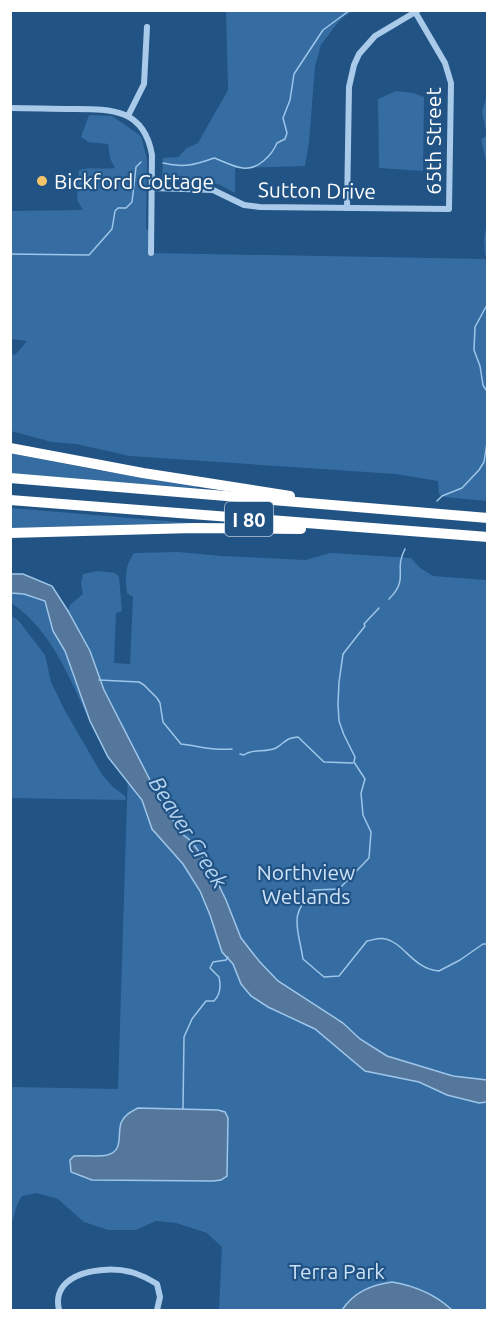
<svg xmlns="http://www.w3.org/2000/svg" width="498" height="1321" font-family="Ubuntu,sans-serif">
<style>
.green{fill:#356da2}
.water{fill:#55779c;stroke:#9ec6ea;stroke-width:1.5}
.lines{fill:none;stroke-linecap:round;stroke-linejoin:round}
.stream{stroke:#9ec6ea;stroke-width:1.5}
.minor{stroke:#aacae9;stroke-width:6}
.motorway{stroke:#fff;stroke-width:10}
.poi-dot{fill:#f6c56b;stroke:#215385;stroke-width:2}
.labels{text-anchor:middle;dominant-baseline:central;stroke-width:4.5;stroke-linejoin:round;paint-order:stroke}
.shield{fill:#215385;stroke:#bccbda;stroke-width:1.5}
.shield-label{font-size:20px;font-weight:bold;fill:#fff}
.street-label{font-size:21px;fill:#fff;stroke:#215385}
.poi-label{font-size:21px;fill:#fff;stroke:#215385;text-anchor:start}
.park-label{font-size:21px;fill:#cee3f7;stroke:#215385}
.water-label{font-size:22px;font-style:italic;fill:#b5d4f1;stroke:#215385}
</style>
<rect width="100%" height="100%" fill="#215385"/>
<g class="green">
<polygon points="226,11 352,11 339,21 321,45 315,66 309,142 305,166 235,168 235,193 218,184 162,180 163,158 178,157 187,148 198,143 228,90"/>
<polygon points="396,91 413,93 424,97 423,171 379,168 378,99"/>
<polygon points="487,95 487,257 485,255 484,240 487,221 487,165 481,139 487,136 482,112"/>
<path d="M89,115L112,116L141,136L147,159L146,229L151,230V253L487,259V501L444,497L439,494L438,481L396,474L130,456L76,444L52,442L11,431L10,353L15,355L27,341L11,339V211L83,210L77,200L79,170C92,166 102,170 115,168L110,158L108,144L88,142L81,137Z"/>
<polygon points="10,453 96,470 196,485 196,488 11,474"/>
<polygon points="11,508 190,523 11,528"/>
<path d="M178,552L222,556L306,560L330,553L411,558L420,568L433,576L487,580V1310H219L222,1247L207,1233L176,1223L156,1221L136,1230H108L84,1222L58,1199L37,1193L22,1196C14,1207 16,1215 11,1223V1087L118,1089L129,738L104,690L90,651L68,611L70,605L83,594L81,583L83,574L98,571L115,573L119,577L122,611L116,613L114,663L130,664L133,597L127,593C125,577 125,566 134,553Z"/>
<path d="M10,593L24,594L45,601L53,631L65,651L90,721C69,678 52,630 11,603Z"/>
<polygon points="11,616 18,620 45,655 51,682 64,709 101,773 112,786 125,796 126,800 11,798"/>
</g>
<g class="water">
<polygon points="11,574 23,574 52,586 68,611 90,651 104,690 150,780 180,832 192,842 211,869 226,900 241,938 259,961 278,981 343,1023 360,1039 387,1056 453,1076 487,1080 487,1102 479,1103 447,1095 419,1082 365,1071 315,1029 268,1007 251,996 241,984 233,964 222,952 210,915 200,891 183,864 152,829 142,800 108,757 90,721 65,651 53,631 45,601 24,594 11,593"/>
<path d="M138,1108L218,1110L225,1112L228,1118L227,1176L221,1180L213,1181L92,1180L71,1172L70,1160L74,1156C85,1155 97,1157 107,1155C124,1151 117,1135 121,1123C124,1115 131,1112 138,1108Z"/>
<path d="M392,1282C416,1286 435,1294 452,1310H342C354,1292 371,1285 392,1282Z"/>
</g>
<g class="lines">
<g class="stream">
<path d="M163,163C183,168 195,165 214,158C223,161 233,167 243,168C258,170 272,155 277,143L285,139L287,133L283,118L290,100L294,74L323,30L350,10"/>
<polyline points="10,254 89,255 112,229 115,211 118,208 126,208 132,202 136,167 141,162"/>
<polyline points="488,303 475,327 474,350 480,366 483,385 488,393"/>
<polyline points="437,501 442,496 462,488 479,470 484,462 488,436"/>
<path d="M389,599C410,578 393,571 405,549"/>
<path d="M379,608L364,624L365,626L343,654L339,682L338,704L339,721L344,735L355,757L354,762L365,779L361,793L363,815L371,832L369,858L339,889L314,890C288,915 298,927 303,959L324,977L339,976L367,941C373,940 380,937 386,939C405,944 412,968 439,971L460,960L483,944H488"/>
<path d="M99,680L139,682L144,685L157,698L160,703L163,722L181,744C200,746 212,751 232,749"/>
<path d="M240,754L244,755C253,748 266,753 276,748C286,742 285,738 298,737L324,762L353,763"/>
<path d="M183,1109L184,1037L192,1019L206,1001H214C221,994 221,986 219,977L210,968L213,962L226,960L228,957"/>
</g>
<g class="minor">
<path d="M10,108C31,108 52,109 72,109C111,109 144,108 152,155L151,253"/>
<polyline points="128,116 144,84 147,27"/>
<polyline points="152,188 213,190 244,205 260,207 449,209 451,83 445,63 414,10"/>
<polyline points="347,208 349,87 354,65 359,54 375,36 417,11"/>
<path d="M59,1310C50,1272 104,1265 131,1272C141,1275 149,1279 157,1284L160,1297L157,1310"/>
</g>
<g class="motorway">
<polyline points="10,448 143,473 290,496"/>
<polyline points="10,478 488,518"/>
<polyline points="10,500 488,537"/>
<polyline points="10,533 193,528 301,529"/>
</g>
</g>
<circle class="poi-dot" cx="42" cy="181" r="6"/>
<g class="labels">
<rect class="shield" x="225" y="502" width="48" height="34" rx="4.5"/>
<g class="shield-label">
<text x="249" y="519">I 80</text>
</g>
<g class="street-label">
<text transform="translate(433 141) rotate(-90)">65th Street</text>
<text transform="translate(317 190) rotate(1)">Sutton Drive</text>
</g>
<g class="poi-label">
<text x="54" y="181">Bickford Cottage</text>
</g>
<g class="park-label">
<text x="306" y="872">Northview<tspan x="306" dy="24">Wetlands</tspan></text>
<text x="337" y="1271">Terra Park</text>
</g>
<g class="water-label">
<text transform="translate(189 832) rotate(58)">Beaver Creek</text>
</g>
</g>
<rect width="498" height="1321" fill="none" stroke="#ffffff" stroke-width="24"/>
</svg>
